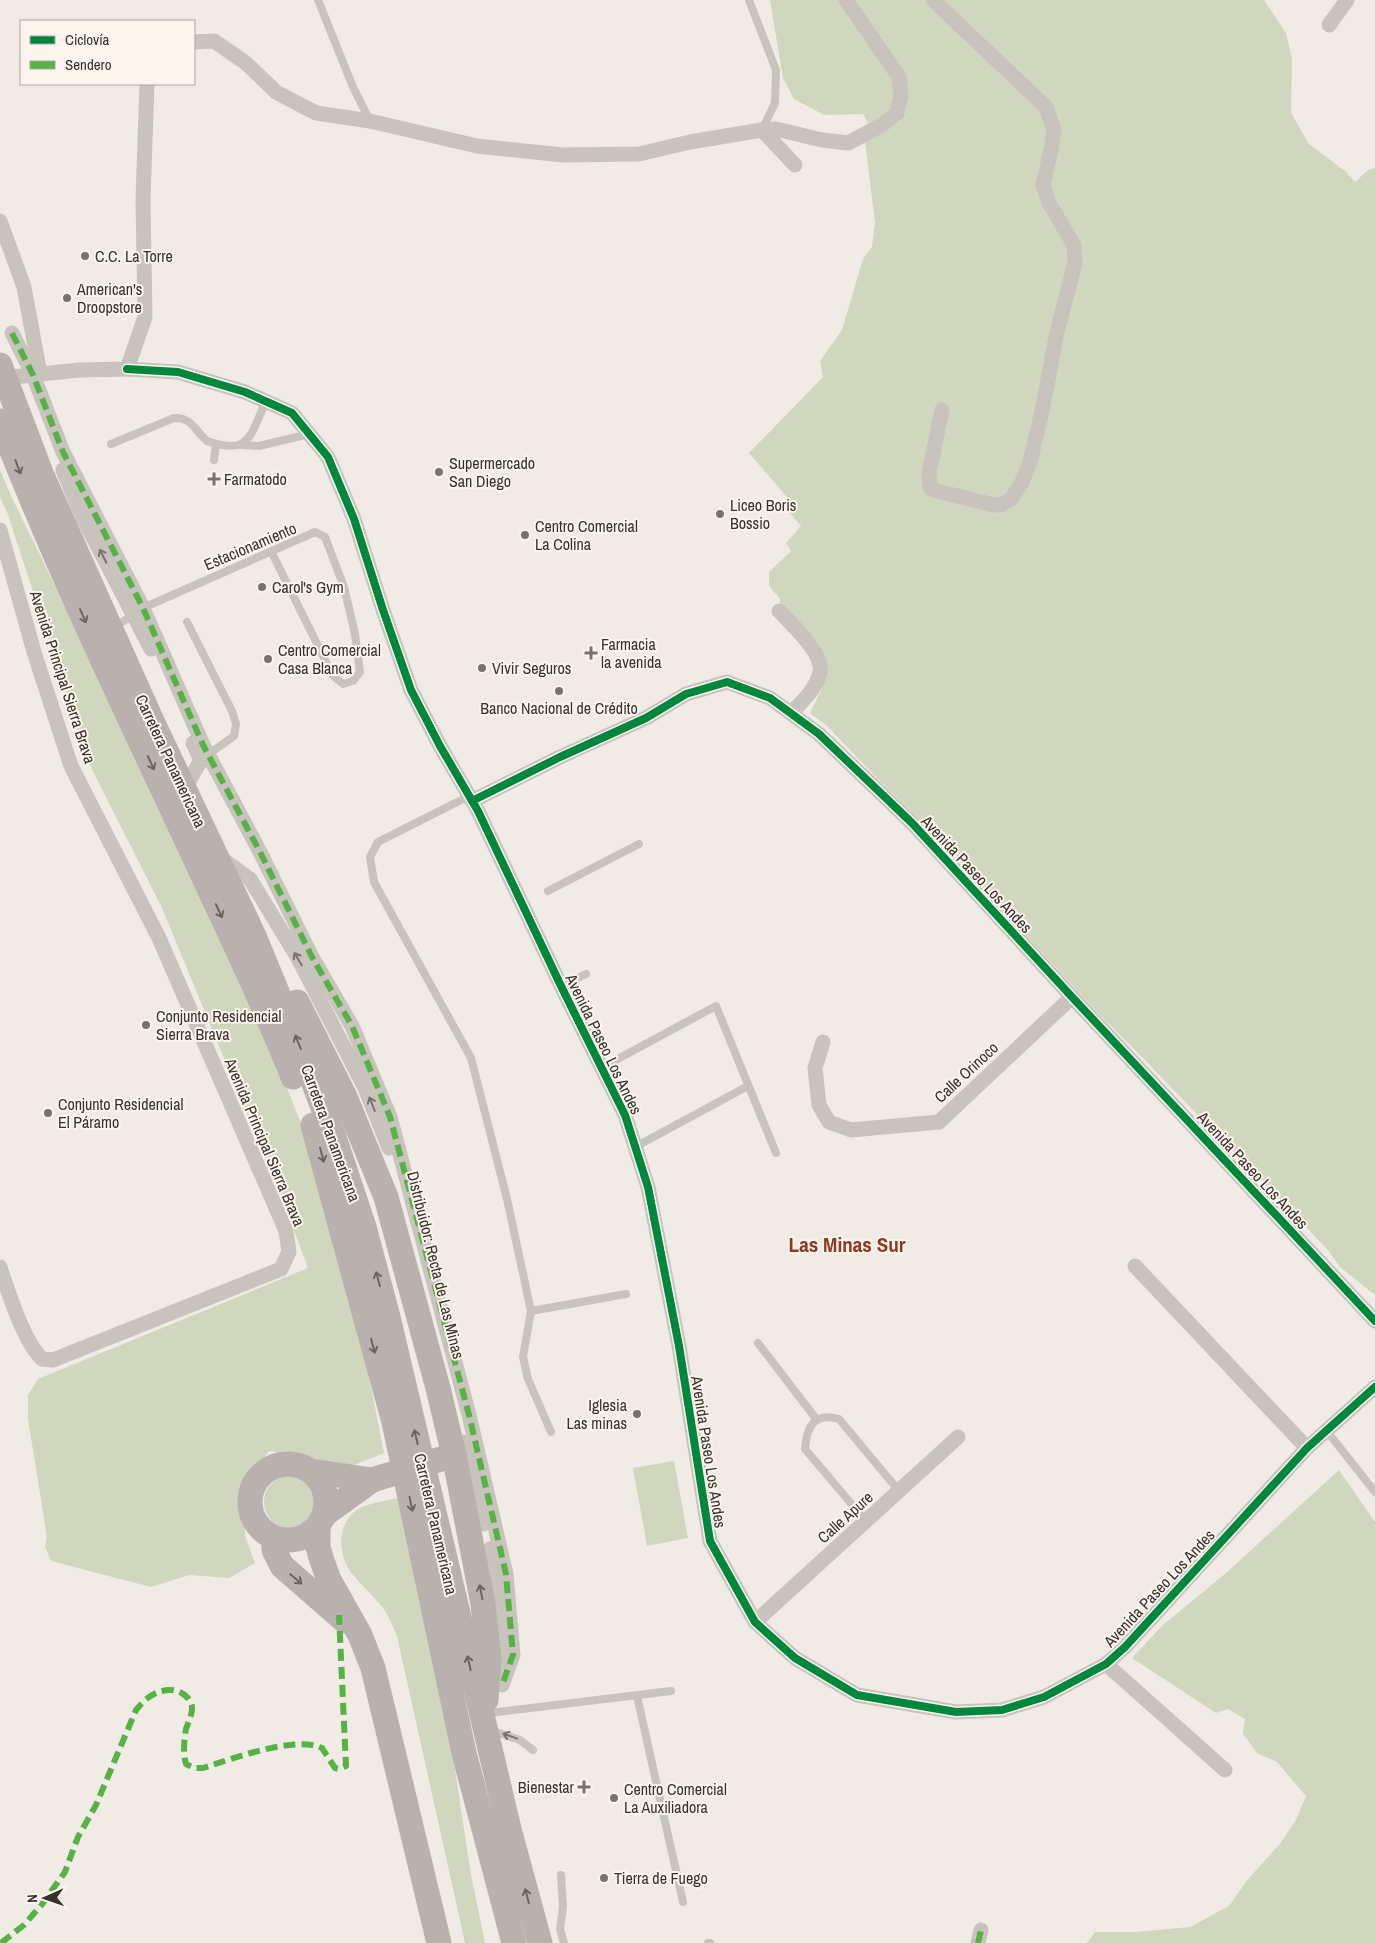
<svg xmlns="http://www.w3.org/2000/svg" width="1375" height="1943" font-family="'Archivo Narrow',sans-serif">
<style>
.green{fill:#d1d6bf}
.lines{fill:none;stroke-linecap:round;stroke-linejoin:round}
.lane{stroke:#c9c3be;stroke-width:8}
.street{stroke:#c9c3be;stroke-width:15}
.primary{stroke:#b8b1ad;stroke-width:25}
.primary-bridge{stroke:#b8b1ad;stroke-width:25}
.quiet{stroke:#57b246;stroke-width:6;stroke-dasharray:12 6;stroke-linecap:butt}
.cycleway-casing{stroke:#fbf5ee;stroke-width:11}
.cycleway{stroke:#00873e;stroke-width:8}
.oneway{stroke:#6d645f}
.oneway2{stroke:#7b726d}
.poi-dot{fill:#7a716c;stroke:#fbf5ee;stroke-width:2}
.labels{text-anchor:middle;dominant-baseline:central;stroke-width:4;stroke-linejoin:round;paint-order:stroke}
.poi-label{font-size:16px;fill:#3b302b;stroke:#fbf5ee;text-anchor:start}
.street-label{font-size:16px;fill:#3b302b;stroke:#fbf5ee}
.district-label{font-size:21px;font-weight:bold;fill:#8c3b22;stroke:#fbf5ee}
</style>
<rect width="100%" height="100%" fill="#f0ebe5"/>
<g class="green">
<polygon points="770,0 1264,0 1286,33 1292,59 1291,113 1309,144 1345,171 1355,182 1368,170 1375,168 1375,1295 1340,1267 1328,1250 1139,1054 1091,1006 1001,908 949,848 880,781 827,726 810,713 823,686 816,654 779,611 780,599 769,586 769,572 791,551 786,543 801,526 788,511 793,504 749,453 823,377 820,361 842,330 863,259 872,247 875,223 865,141 873,133 863,114 824,115 794,99 783,78"/>
<polygon points="0,470 13,500 162,803 265,1032 315,1159 367,1366 384,1453 347,1468 302,1455 269,1451 245,1487 245,1536 255,1563 229,1578 189,1575 151,1587 51,1561 45,1547 47,1537 28,1419 28,1395 38,1379 308,1268 285,1206 162,908 90,765 7,512 0,498"/>
<polygon points="674,1461 688,1538 647,1546 633,1468"/>
<polygon points="1339,1470 1375,1522 1375,1943 1087,1943 1095,1932 1135,1932 1190,1927 1229,1906 1248,1879 1279,1845 1296,1820 1306,1796 1277,1762 1257,1753 1243,1734 1245,1719 1228,1709 1216,1713 1132,1658 1162,1626 1226,1573"/>
<circle cx="291" cy="1502" r="27"/>
<path d="M399,1498L454,1763L471,1875L485,1943H465L397,1636C393,1627 389,1616 383,1608C373,1595 360,1584 350,1571C338,1553 337,1526 355,1511C366,1503 385,1501 399,1498Z"/>
</g>
<g class="lines">
<g class="lane">
<polyline points="318,0 353,87 370,121"/>
<polyline points="749,0 776,70 775,103 762,130"/>
<path d="M111,444L174,418C192,417 195,431 207,441C251,456 249,436 266,402"/>
<polyline points="242,445 259,446 309,434"/>
<polyline points="214,460 216,444"/>
<polyline points="187,622 232,711 236,724 234,736 206,756"/>
<polyline points="115,627 143,608 315,532 325,537 344,587 355,634 360,672 353,681 343,684 333,676 271,551"/>
<polyline points="469,796 378,842 370,857 374,882 471,1058 507,1199 531,1311 523,1357 528,1379 551,1432"/>
<polyline points="548,891 639,844"/>
<polyline points="561,986 586,974"/>
<polyline points="601,1068 716,1006 776,1153"/>
<polyline points="635,1147 748,1086"/>
<polyline points="531,1311 626,1294"/>
<polyline points="758,1343 817,1420"/>
<polyline points="1326,1430 1375,1492"/>
<path d="M866,1521L805,1449C807,1426 814,1412 839,1419L899,1491"/>
<polyline points="637,1696 683,1902"/>
<polyline points="490,1713 671,1691"/>
<polyline points="490,1730 520,1740 533,1750"/>
<polyline points="561,1875 563,1907 560,1929 564,1943"/>
<polyline points="708,1943 710,1943"/>
</g>
<g class="street">
<polyline points="933,0 1046,107 1054,130 1051,150 1043,185 1049,203 1074,245 1075,263 1057,332 1042,411 1030,462 1022,482 1011,499 1001,505 994,505 933,490 930,487 929,473 942,410"/>
<polyline points="1329,25 1347,0"/>
<polyline points="194,42 214,41 246,63 276,92 316,113 370,121 477,146 563,155 639,154 690,142 762,130 795,165"/>
<polyline points="762,130 776,129 822,140 848,143 882,125 897,113 901,96 899,77 846,0"/>
<polyline points="0,221 24,287 40,374"/>
<polyline points="12,333 33,375 63,452 143,608 203,745 260,852 312,957 352,1026 390,1117 469,1415 506,1574 513,1655 502,1685"/>
<polyline points="127,369 178,372 245,392 292,413 328,457 354,519 383,610 411,690 440,746 478,811 561,986 625,1115 648,1187 679,1346 710,1541 755,1622 795,1658 857,1695 956,1712 1002,1710 1044,1697 1106,1664 1125,1647 1307,1448 1375,1387"/>
<polyline points="4,378 79,370 127,369 145,317 143,199 147,84"/>
<polyline points="63,470 83,518 151,649"/>
<path d="M0,530L34,652L71,766L159,938L286,1231L289,1252L281,1269L53,1360L42,1359C23,1340 9,1294 0,1267"/>
<path d="M779,611C792,625 823,652 820,672C817,688 802,702 791,713"/>
<polyline points="185,788 201,760 193,743"/>
<polyline points="472,801 560,757 646,718 686,694 727,682 770,698 819,734 912,823 1072,997 1375,1321"/>
<polyline points="221,858 250,879 298,958 365,1088 389,1148"/>
<polyline points="823,1042 815,1068 819,1105 829,1122 851,1130 939,1122 1072,997"/>
<polyline points="1135,1266 1307,1448"/>
<polyline points="463,1442 484,1524"/>
<polyline points="490,1549 501,1609 501,1675"/>
<polyline points="755,1622 958,1437"/>
<polyline points="1106,1664 1225,1770"/>
<polyline points="978,1943 981,1930"/>
</g>
<g class="primary">
<polyline points="0,365 41,473 152,721 254,936 305,1060 332,1131 364,1227 388,1317 509,1829 540,1943"/>
<path d="M0,421C63,583 140,739 213,897C241,957 269,1016 293,1077"/>
<polyline points="297,1002 345,1097 386,1197 438,1388 454,1455 483,1604 489,1658 486,1700"/>
<polyline points="313,1125 394,1422 464,1753 514,1943"/>
<circle cx="288" cy="1502" r="38"/>
<polyline points="311,1471 372,1480"/>
<polyline points="325,1514 372,1480"/>
<polyline points="318,1527 318,1547 321,1558 329,1580 360,1635 373,1668 439,1943"/>
<polyline points="274,1538 274,1550 282,1566 345,1621"/>
</g>
<polyline class="primary-bridge" points="372,1480 454,1455"/>
<g class="quiet">
<polyline points="12,333 33,375 63,452 143,608 203,745 260,852 312,957 352,1026 390,1117 469,1415 506,1574 513,1655 502,1685"/>
<path d="M1,1943L24,1925L43,1903L65,1872L78,1837L96,1805L136,1710C146,1698 153,1692 168,1690C180,1689 193,1698 192,1710C191,1717 188,1723 186,1729C184,1741 183,1753 186,1764L194,1768H203C231,1759 296,1735 322,1748L335,1768L339,1769L346,1766L339,1615"/>
<polyline points="978,1943 981,1930"/>
</g>
<g class="cycleway-casing">
<g id="cycleway">
<polyline points="127,369 178,372 245,392 292,413 328,457 354,519 383,610 411,690 440,746 478,811 561,986 625,1115 648,1187 679,1346 710,1541 755,1622 795,1658 857,1695 956,1712 1002,1710 1044,1697 1106,1664 1125,1647 1307,1448 1375,1387"/>
<polyline points="472,801 560,757 646,718 686,694 727,682 770,698 819,734 912,823 1072,997 1375,1321"/>
</g>
</g>
<use href="#cycleway" class="cycleway"/>
</g>
<defs><path id="oneway-shaft" d="M-6 0H5M1.5-3L5.5 0L1.5 3" fill="none" stroke-width="1.6" stroke-linecap="round" stroke-linejoin="round" transform="scale(1.25)"/></defs>
<g class="oneway">
<use href="#oneway-shaft" transform="translate(18 467) rotate(69)"/>
<use href="#oneway-shaft" transform="translate(83 616) rotate(66)"/>
<use href="#oneway-shaft" transform="translate(151 763) rotate(65)"/>
<use href="#oneway-shaft" transform="translate(219 911) rotate(65)"/>
<use href="#oneway-shaft" transform="translate(298 1042) rotate(-112)"/>
<use href="#oneway-shaft" transform="translate(322 1155) rotate(75)"/>
<use href="#oneway-shaft" transform="translate(378 1279) rotate(-105)"/>
<use href="#oneway-shaft" transform="translate(373 1346) rotate(75)"/>
<use href="#oneway-shaft" transform="translate(416 1437) rotate(-103)"/>
<use href="#oneway-shaft" transform="translate(411 1504) rotate(78)"/>
<use href="#oneway-shaft" transform="translate(296 1579) rotate(40)"/>
<use href="#oneway-shaft" transform="translate(481 1592) rotate(-101)"/>
<use href="#oneway-shaft" transform="translate(469 1663) rotate(-103)"/>
<use href="#oneway-shaft" transform="translate(527 1896) rotate(-105)"/>
</g>
<g class="oneway2">
<use href="#oneway-shaft" transform="translate(103 556) rotate(-117)"/>
<use href="#oneway-shaft" transform="translate(298 959) rotate(-120)"/>
<use href="#oneway-shaft" transform="translate(372 1104) rotate(-112)"/>
<use href="#oneway-shaft" transform="translate(510 1736) rotate(-160)"/>
</g>
<g class="poi-dot">
<circle cx="85" cy="256" r="5"/>
<circle cx="67" cy="298" r="5"/>
<circle cx="439" cy="472" r="5"/>
<path d="M211.5 471.5h5v5h5v5h-5v5h-5v-5h-5v-5h5z"/>
<circle cx="720" cy="514" r="5"/>
<circle cx="525" cy="535" r="5"/>
<circle cx="262" cy="587" r="5"/>
<path d="M588.5 645.5h5v5h5v5h-5v5h-5v-5h-5v-5h5z"/>
<circle cx="268" cy="659" r="5"/>
<circle cx="482" cy="668" r="5"/>
<circle cx="559" cy="691" r="5"/>
<circle cx="146" cy="1025" r="5"/>
<circle cx="48" cy="1113" r="5"/>
<circle cx="637" cy="1414" r="5"/>
<path d="M581.5 1779.5h5v5h5v5h-5v5h-5v-5h-5v-5h5z"/>
<circle cx="614" cy="1798" r="5"/>
<circle cx="604" cy="1878" r="5"/>
</g>
<g class="labels">
<g class="poi-label">
<text x="95" y="256">C.C. La Torre</text>
<text x="77" y="289">American's<tspan x="77" dy="18">Droopstore</tspan></text>
<text x="449" y="463">Supermercado<tspan x="449" dy="18">San Diego</tspan></text>
<text x="224" y="479">Farmatodo</text>
<text x="730" y="505">Liceo Boris<tspan x="730" dy="18">Bossio</tspan></text>
<text x="535" y="526">Centro Comercial<tspan x="535" dy="18">La Colina</tspan></text>
<text x="272" y="587">Carol's Gym</text>
<text x="601" y="644">Farmacia<tspan x="601" dy="18">la avenida</tspan></text>
<text x="278" y="650">Centro Comercial<tspan x="278" dy="18">Casa Blanca</tspan></text>
<text x="492" y="668">Vivir Seguros</text>
<text x="559" y="708" text-anchor="middle">Banco Nacional de Crédito</text>
<text x="156" y="1016">Conjunto Residencial<tspan x="156" dy="18">Sierra Brava</tspan></text>
<text x="58" y="1104">Conjunto Residencial<tspan x="58" dy="18">El Páramo</tspan></text>
<text x="627" y="1405" text-anchor="end">Iglesia<tspan x="627" dy="18">Las minas</tspan></text>
<text x="574" y="1787" text-anchor="end">Bienestar</text>
<text x="624" y="1789">Centro Comercial<tspan x="624" dy="18">La Auxiliadora</tspan></text>
<text x="614" y="1878">Tierra de Fuego</text>
</g>
<g class="street-label">
<text transform="translate(250 546) rotate(-23)">Estacionamiento</text>
<text transform="translate(63 677) rotate(72)">Avenida Principal Sierra Brava</text>
<text transform="translate(171 761) rotate(65)">Carretera Panamericana</text>
<text transform="translate(977 874) rotate(47)">Avenida Paseo Los Andes</text>
<text transform="translate(604 1044) rotate(64)">Avenida Paseo Los Andes</text>
<text transform="translate(966 1072) rotate(-43)">Calle Orinoco</text>
<text transform="translate(331 1133) rotate(70)">Carretera Panamericana</text>
<text transform="translate(265 1142) rotate(67)">Avenida Principal Sierra Brava</text>
<text transform="translate(1253 1170) rotate(47)">Avenida Paseo Los Andes</text>
<text transform="translate(436 1265) rotate(76)">Distribuidor: Recta de Las Minas</text>
<text transform="translate(709 1452) rotate(81)">Avenida Paseo Los Andes</text>
<text transform="translate(845 1517) rotate(-42)">Calle Apure</text>
<text transform="translate(436 1524) rotate(77)">Carretera Panamericana</text>
<text transform="translate(1159 1588) rotate(-47)">Avenida Paseo Los Andes</text>
</g>
<g class="district-label">
<text x="847" y="1244">Las Minas Sur</text>
</g>
</g>
<rect x="20" y="20" width="175" height="65" fill="#fbf5ee" stroke="#aea6a0"/>
<rect x="30" y="36" width="25" height="8" fill="#00873e" stroke="#aea6a0"/>
<text x="65" y="45" font-size="15" fill="#3b302b">Ciclovía</text>
<rect x="30" y="61" width="25" height="8" fill="#57b246" stroke="#aea6a0"/>
<text x="65" y="70" font-size="15" fill="#3b302b">Sendero</text>
<g transform="translate(45 1898) rotate(268)" stroke="#fbf5ee" stroke-width="4" paint-order="stroke">
<path d="M0-4L9 19L0 12L-9 19Z" fill="#3b302b"/>
<text y="-8" font-size="14" font-weight="bold" text-anchor="middle" fill="#3b302b">N</text>
</g>
</svg>
